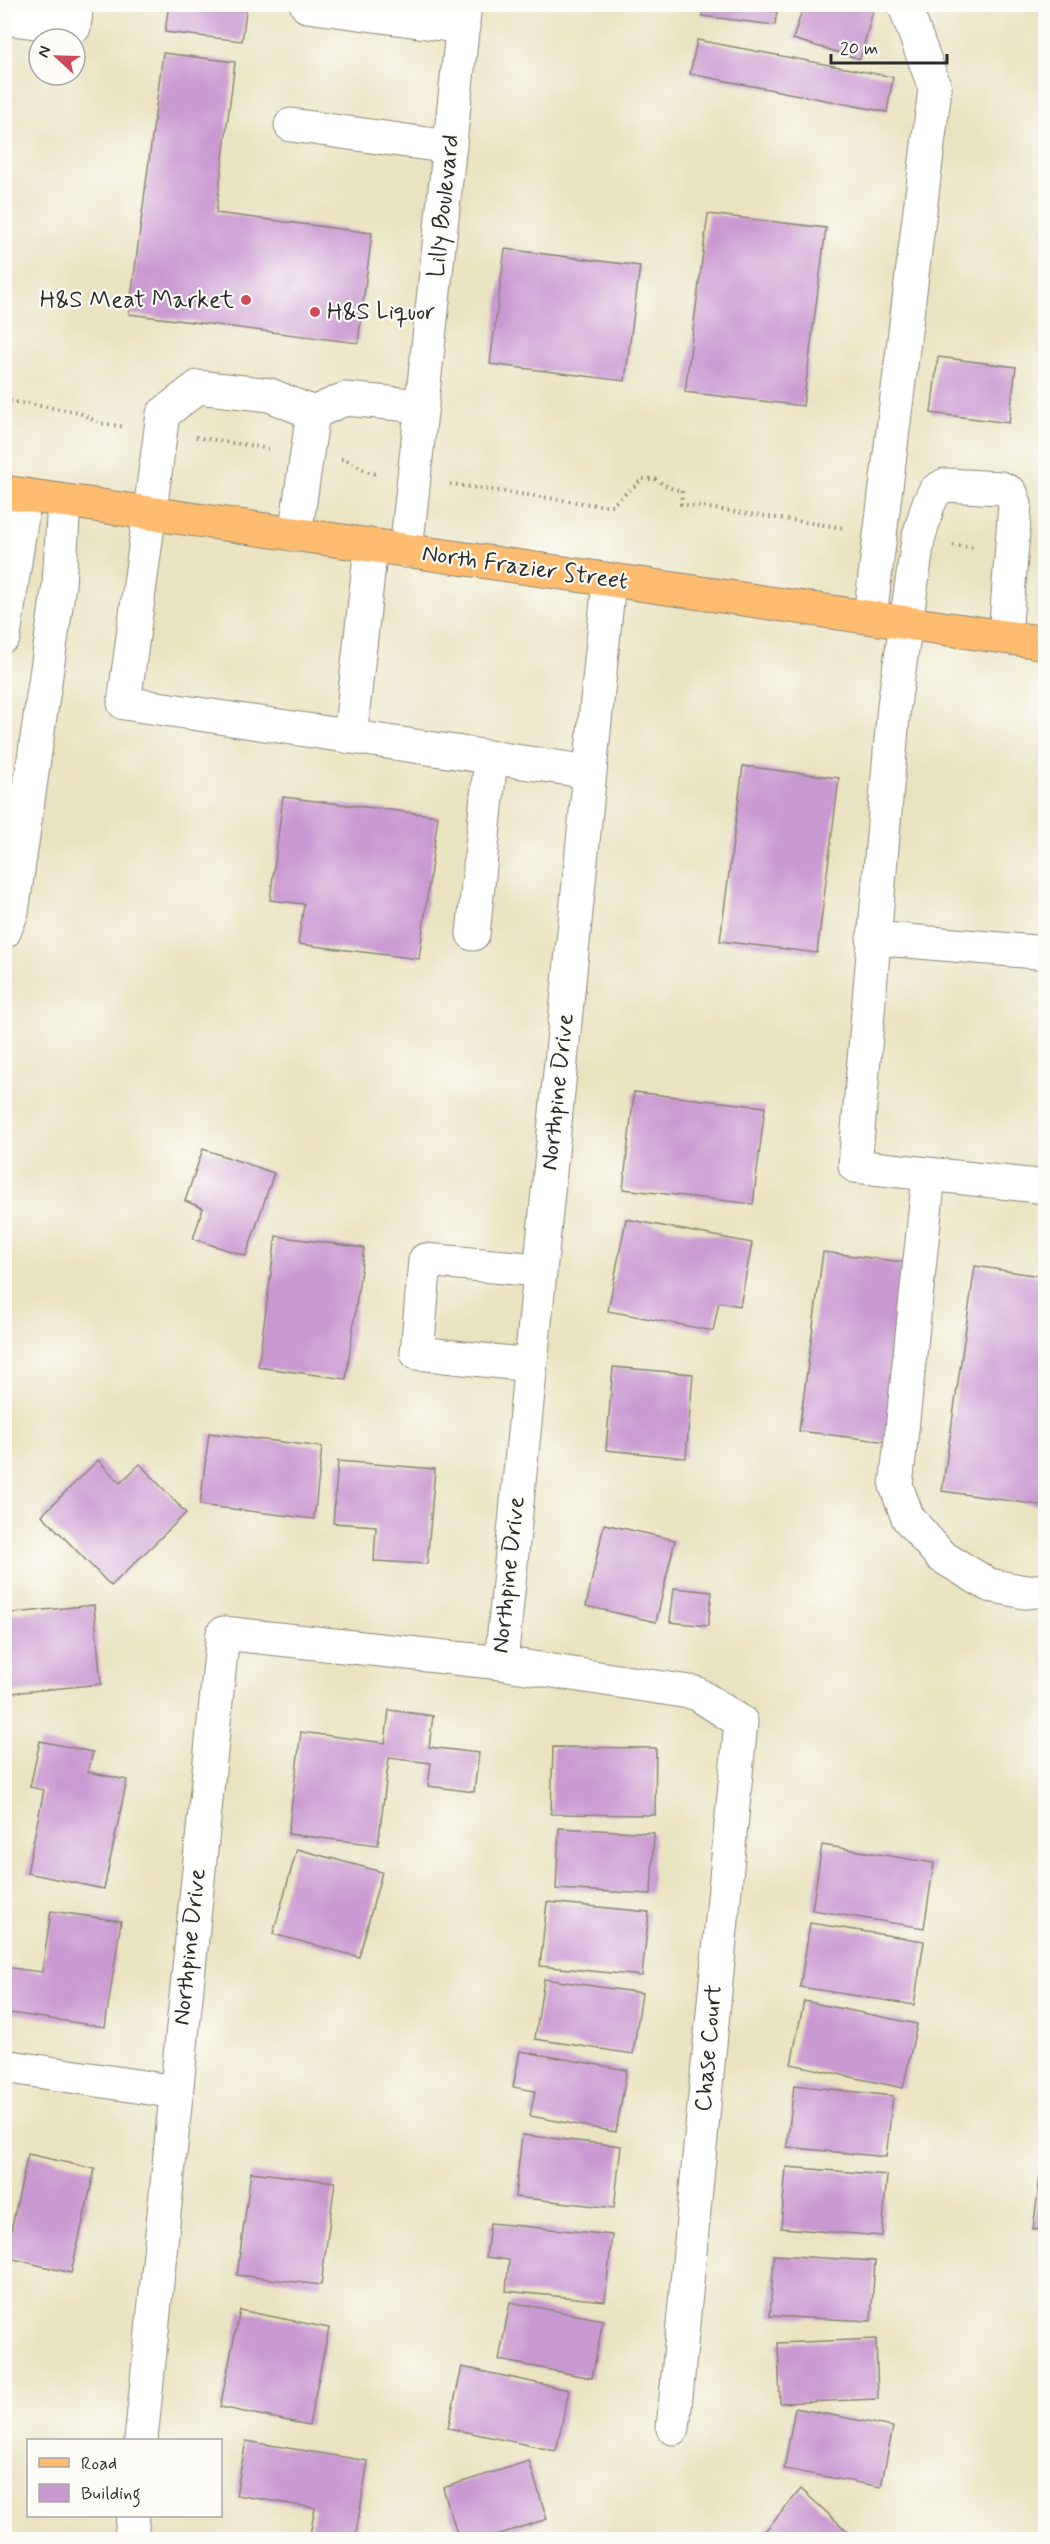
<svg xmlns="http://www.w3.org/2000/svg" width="1050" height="2544" font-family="Mynerve,sans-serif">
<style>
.building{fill:#c99ad1}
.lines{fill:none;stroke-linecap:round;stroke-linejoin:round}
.minor-casing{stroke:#8a8776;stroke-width:35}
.major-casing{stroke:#8a8776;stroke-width:35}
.path{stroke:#8a8776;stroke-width:4;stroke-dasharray:1.5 4.5;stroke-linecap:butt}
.minor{stroke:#fff;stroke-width:33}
.major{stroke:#febc70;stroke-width:33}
.poi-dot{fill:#d1495b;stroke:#fdfcf7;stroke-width:2}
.labels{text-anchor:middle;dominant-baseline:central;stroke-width:4.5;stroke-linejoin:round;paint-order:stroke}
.street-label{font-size:24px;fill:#2b2b2b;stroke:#fdfcf7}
.poi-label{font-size:24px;fill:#2b2b2b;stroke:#fdfcf7;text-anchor:end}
</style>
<rect width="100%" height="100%" fill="#fdfcf7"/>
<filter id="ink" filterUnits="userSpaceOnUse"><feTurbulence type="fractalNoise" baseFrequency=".0167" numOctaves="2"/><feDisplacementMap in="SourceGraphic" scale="12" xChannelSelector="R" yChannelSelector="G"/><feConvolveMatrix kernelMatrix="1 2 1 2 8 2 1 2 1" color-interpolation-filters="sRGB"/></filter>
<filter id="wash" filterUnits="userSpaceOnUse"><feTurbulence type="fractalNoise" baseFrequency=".008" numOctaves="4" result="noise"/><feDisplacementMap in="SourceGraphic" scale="24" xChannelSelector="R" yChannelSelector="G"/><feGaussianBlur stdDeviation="1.35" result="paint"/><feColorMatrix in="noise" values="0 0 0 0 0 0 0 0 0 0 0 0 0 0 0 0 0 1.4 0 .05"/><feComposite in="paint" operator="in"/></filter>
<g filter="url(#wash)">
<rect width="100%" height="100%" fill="#eae3c1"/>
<g id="blocks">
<g class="building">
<polygon points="169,4 247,4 242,41 165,32"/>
<polygon points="703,4 778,4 775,25 702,16"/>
<polygon points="804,4 875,4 860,59 793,39"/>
<polygon points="697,40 893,77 887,112 690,74"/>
<polygon points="163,53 235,62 216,213 372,233 358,343 129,314"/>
<polygon points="708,214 826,228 803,406 685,392"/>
<polygon points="505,249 640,266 625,381 490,364"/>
<polygon points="938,357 1016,367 1009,423 931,413"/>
<polygon points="743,766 839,778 817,953 720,941"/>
<polygon points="4,791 14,792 6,843 4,843"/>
<polygon points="283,797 438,816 419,959 298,944 304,904 270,900"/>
<polygon points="634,1092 765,1107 753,1204 623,1189"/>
<polygon points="203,1149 274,1173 246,1256 193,1239 203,1208 185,1201"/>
<polygon points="626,1219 752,1243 740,1306 719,1302 713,1331 608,1311"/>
<polygon points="276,1236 364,1248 346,1379 258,1367"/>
<polygon points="823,1252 911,1263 888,1442 799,1431"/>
<polygon points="975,1266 1046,1277 1046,1506 942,1491"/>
<polygon points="613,1367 693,1374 686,1458 606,1450"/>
<polygon points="209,1433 322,1447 314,1519 200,1505"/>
<polygon points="98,1460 120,1483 140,1464 186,1513 111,1586 42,1515"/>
<polygon points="338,1461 435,1469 427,1564 374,1561 376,1526 333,1523"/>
<polygon points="604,1524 675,1540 656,1622 586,1606"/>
<polygon points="674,1588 712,1592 708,1626 670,1622"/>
<polygon points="94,1605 101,1684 12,1693 4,1614"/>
<polygon points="389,1710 433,1716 429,1747 479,1753 474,1792 428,1786 431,1763 389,1758 378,1845 288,1834 301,1732 385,1743"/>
<polygon points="40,1741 93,1752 88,1772 127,1780 104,1889 27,1873 44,1790 30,1787"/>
<polygon points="553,1747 656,1748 655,1815 551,1814"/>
<polygon points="559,1828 654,1833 651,1894 556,1889"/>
<polygon points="822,1845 934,1863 924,1928 812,1910"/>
<polygon points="297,1849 382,1872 359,1957 273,1934"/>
<polygon points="547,1902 649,1912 642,1976 540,1966"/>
<polygon points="51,1911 121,1921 105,2027 4,2012 4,1967 42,1972"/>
<polygon points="810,1923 924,1941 914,2005 800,1987"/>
<polygon points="544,1979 642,1993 633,2054 535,2039"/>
<polygon points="804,2001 917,2024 903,2088 791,2064"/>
<polygon points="520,2051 627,2070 616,2132 530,2116 535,2091 513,2087"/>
<polygon points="794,2085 893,2096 886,2157 787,2147"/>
<polygon points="522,2135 621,2146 614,2208 515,2197"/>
<polygon points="1044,2148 1046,2148 1046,2231 1033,2229"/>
<polygon points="28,2154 95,2169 71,2273 5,2257"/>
<polygon points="786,2167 887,2175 882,2236 781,2228"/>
<polygon points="251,2172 335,2182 321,2285 237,2275"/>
<polygon points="490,2223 612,2235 605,2301 506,2291 509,2260 486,2257"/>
<polygon points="774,2255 875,2261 871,2321 770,2316"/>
<polygon points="510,2302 603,2320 592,2378 499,2360"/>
<polygon points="240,2310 329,2328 309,2425 220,2407"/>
<polygon points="876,2339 878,2399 780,2403 778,2343"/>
<polygon points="462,2367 569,2390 556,2451 448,2428"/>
<polygon points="795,2408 893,2427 881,2487 784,2469"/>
<polygon points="246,2441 368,2461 355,2540 309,2540 315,2508 236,2495"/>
<polygon points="529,2461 547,2519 480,2540 459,2540 443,2488"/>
<polygon points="801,2489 857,2540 745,2540 752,2532 759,2538"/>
</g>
</g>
</g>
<g filter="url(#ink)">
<use href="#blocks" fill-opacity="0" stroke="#8a8776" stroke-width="1.5"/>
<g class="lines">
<g class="minor-casing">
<g id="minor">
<polyline points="307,6 463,27"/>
<polyline points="4,18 74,27 77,4"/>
<polyline points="291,125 450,147"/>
<polyline points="313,413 345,399 422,406"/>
<polyline points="295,535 313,413 270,395 198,387 163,414 124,703 590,772"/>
<polyline points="406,551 465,4"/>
<polyline points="870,617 935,88 904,4"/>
<polyline points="4,636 25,495"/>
<polyline points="1005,637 1015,504 1011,493 1001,488 945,485 935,491 928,505 918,540 894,705 855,1166 1046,1187"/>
<polyline points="350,737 371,546"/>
<polyline points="4,932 12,912 59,585 64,501"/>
<polyline points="473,934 491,758"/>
<polyline points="873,938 1046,953"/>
<polyline points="929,1175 896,1486 908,1518 941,1556 989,1585 1025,1592 1046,1590"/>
<polyline points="530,1365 417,1353 425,1260 539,1270"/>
<polyline points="501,1663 609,581"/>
<polyline points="4,2066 176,2092"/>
<polyline points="141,2440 223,1633 501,1663 696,1693 741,1722 673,2428"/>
<polyline points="131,2540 133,2516"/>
</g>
</g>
<g class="major-casing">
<polyline id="major" points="4,492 1046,643"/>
</g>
<g class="path">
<polyline points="4,400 78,412 99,423 126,427"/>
<polyline points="196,437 271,449"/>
<path d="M341,459C355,461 362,472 377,474"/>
<polyline points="450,484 597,505 612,505 643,479 655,479 670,488 682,491 681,504 845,528"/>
<polyline points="953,545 975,548"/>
</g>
<use href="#minor" class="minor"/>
<use href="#major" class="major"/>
</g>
</g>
<g class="poi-dot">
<circle cx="246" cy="300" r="6"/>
<circle cx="315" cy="312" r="6"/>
</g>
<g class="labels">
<g class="street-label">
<text transform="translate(444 206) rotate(-84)">Lilly Boulevard</text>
<text transform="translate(525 568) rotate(8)">North Frazier Street</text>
<text transform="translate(558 1092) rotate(-84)">Northpine Drive</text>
<text transform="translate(509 1575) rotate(-84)">Northpine Drive</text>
<text transform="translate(190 1947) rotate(-84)">Northpine Drive</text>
<text transform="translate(709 2048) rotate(-85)">Chase Court</text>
</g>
<g class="poi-label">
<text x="234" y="300">H&amp;S Meat Market</text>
<text x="327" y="312" text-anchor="start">H&amp;S Liquor</text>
</g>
</g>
<rect width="1050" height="2544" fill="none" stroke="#fdfcf7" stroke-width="24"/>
<rect x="27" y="2439" width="195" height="78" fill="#fdfcf7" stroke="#a9a8a5" stroke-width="1.5"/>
<rect x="39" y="2458" width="30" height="9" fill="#febc70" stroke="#a9a8a5" stroke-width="1.5"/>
<text x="81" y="2469" font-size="18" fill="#2b2b2b">Road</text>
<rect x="39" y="2484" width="30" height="18" fill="#c99ad1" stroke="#a9a8a5" stroke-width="1.5"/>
<text x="81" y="2499" font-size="18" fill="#2b2b2b">Building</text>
<g transform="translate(57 57) rotate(292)"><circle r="28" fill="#fdfcf7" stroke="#a9a8a5" stroke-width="1.5"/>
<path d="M0-4.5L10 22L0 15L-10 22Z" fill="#d1495b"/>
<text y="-9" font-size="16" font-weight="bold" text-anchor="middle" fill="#2b2b2b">N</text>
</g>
<path d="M831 54v9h116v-9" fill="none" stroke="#2b2b2b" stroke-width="3"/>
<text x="840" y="54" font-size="18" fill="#2b2b2b" stroke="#fdfcf7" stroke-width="4.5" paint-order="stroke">20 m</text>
</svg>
